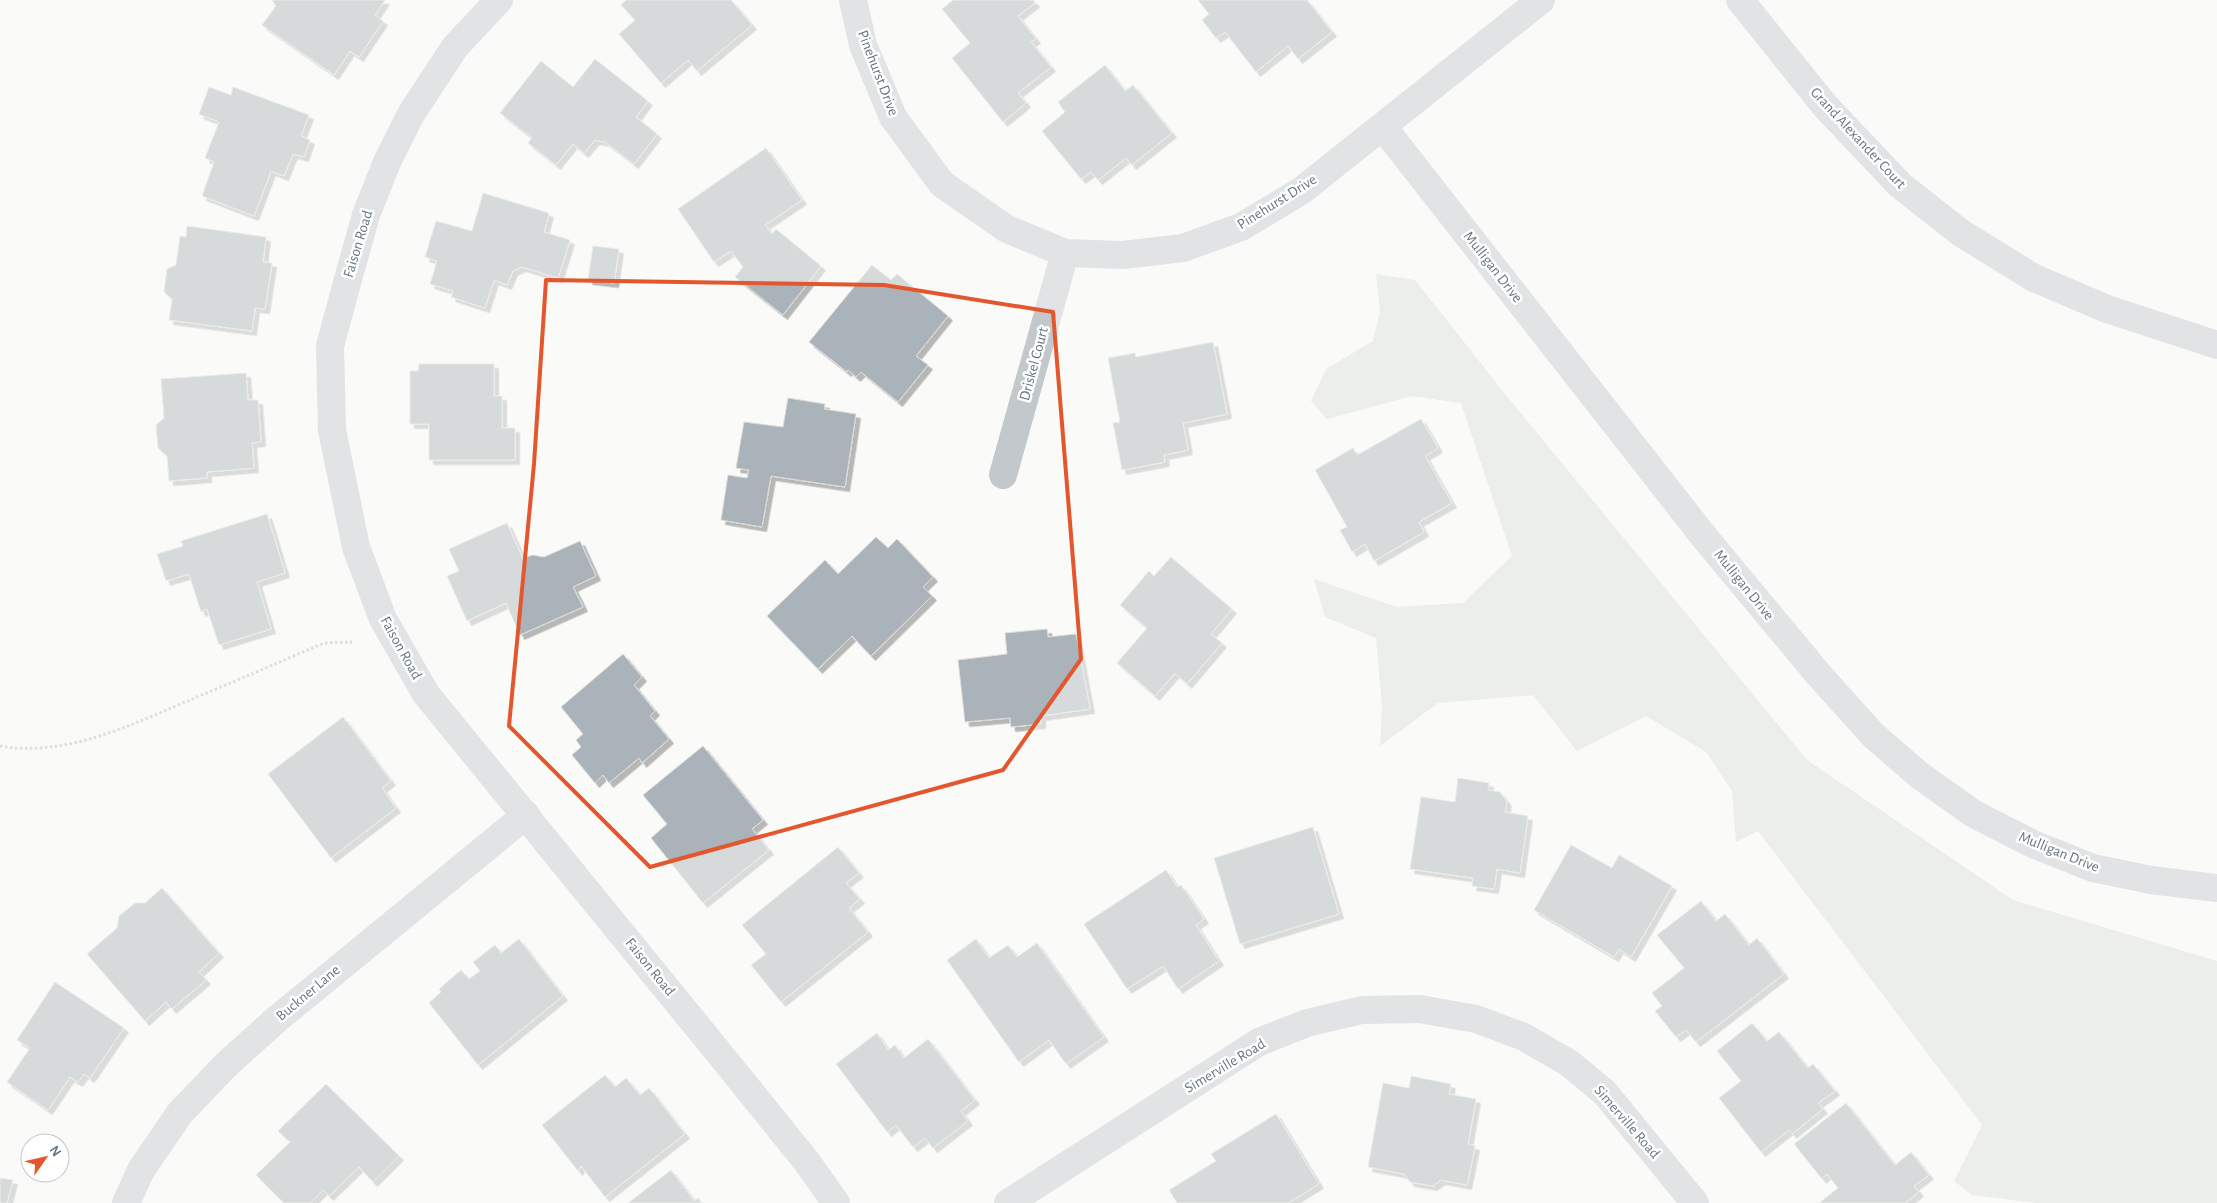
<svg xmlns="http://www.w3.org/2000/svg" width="2217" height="1203" font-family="'Alegreya Sans',sans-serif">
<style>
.green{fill:#dadfd7}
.building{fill:#aab3b9;stroke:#dcdcda;filter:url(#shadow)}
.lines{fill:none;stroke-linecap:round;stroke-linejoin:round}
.path{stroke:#bbbfc2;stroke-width:3;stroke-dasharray:2.5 2.5;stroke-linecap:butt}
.street{stroke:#c3c8cc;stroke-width:28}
.marked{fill:none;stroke:#e4572e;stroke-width:4;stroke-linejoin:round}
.labels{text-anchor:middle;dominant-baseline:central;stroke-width:5;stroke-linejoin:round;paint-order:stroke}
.street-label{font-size:15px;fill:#657683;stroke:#fff}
</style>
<defs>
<filter id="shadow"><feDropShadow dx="4.5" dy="4.5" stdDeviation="0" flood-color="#0004"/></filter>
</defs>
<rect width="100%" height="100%" fill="#fafaf8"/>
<polygon class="green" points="1376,274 1415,280 1509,399 1807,760 2013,900 2217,961 2217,1203 2036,1203 1972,1195 1954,1181 1982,1125 1758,831 1736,842 1732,791 1706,752 1646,716 1577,751 1533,695 1438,703 1380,746 1382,706 1376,638 1325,617 1314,579 1397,607 1463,603 1512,556 1461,403 1412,396 1327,419 1311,401 1326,369 1373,341 1380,312"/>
<g class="building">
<polygon points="272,0 385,0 375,15 383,21 359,57 350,51 334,75 262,25 276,6"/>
<polygon points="626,0 731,0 752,25 697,71 688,60 661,83 619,34 635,20 621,5"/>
<polygon points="953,0 1033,0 1035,3 1018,16 1036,39 1031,42 1051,67 1018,93 1026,103 1003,122 952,58 970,43 942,9"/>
<polygon points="1198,0 1307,0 1332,32 1298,59 1288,46 1256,72 1225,32 1216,38 1202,20 1209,14"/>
<polygon points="595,59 648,101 636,117 657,134 634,164 605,142 595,140 584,153 573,144 556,165 528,143 532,138 500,113 541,61 573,87"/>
<polygon points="1105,65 1125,91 1133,85 1172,133 1132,165 1126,158 1098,180 1091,172 1081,179 1042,131 1065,112 1058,102"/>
<polygon points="209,87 231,95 233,87 309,115 301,136 310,140 304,157 293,154 284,176 271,171 254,216 202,196 214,162 205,158 219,122 199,114"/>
<polygon points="766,148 802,200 765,225 772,234 776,229 821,266 783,315 735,277 743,267 731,251 714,262 678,209"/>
<polygon points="483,193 549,213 544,232 570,240 558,278 522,267 513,271 507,285 494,280 485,308 451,297 453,291 430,284 437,261 425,257 436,221 472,231"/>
<polygon points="187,226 266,237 263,262 272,263 265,309 255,308 252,331 169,320 172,299 164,292 167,269 176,265 180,236 186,237"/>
<polygon points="593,246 619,249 614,283 588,280"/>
<polygon points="872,265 891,280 897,274 948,316 916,356 928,365 898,402 861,372 856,377 848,370 847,372 809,342"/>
<polygon points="1213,342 1227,414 1183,423 1188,450 1164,455 1165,462 1122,470 1113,423 1120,422 1108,358 1135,353 1136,357"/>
<polygon points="419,364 494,364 494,396 502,396 502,428 515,428 515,460 429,460 429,424 410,424 410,371 418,371"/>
<polygon points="246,373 248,400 258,400 261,442 252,443 254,468 207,472 207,478 169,481 167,456 158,448 156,425 164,418 161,379"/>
<polygon points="788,398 825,404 824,409 856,414 845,487 771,476 762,527 721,520 728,475 747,478 749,470 736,468 744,422 783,427"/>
<polygon points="1421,419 1438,448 1425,456 1452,503 1419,522 1424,532 1374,561 1365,544 1352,552 1340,530 1347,527 1315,470 1353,448 1357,455"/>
<polygon points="267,514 285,573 257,582 271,629 219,645 207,609 201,612 189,574 166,581 157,554 183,546 181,541"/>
<polygon points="507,523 523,559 532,555 544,557 580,541 596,576 573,587 583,607 520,635 506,603 467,621 447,576 459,571 449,549"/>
<polygon points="876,537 888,548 897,539 933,577 923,587 932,596 871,656 852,636 818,669 767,616 825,560 838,574"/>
<polygon points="1171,557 1232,609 1211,634 1222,643 1187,684 1175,673 1155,696 1117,663 1147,628 1120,605 1149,571 1154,576"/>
<polygon points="1047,629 1048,637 1076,634 1090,709 1041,716 1041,724 1011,727 1010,718 965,722 958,660 1007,654 1005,633"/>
<polygon points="623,654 642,677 634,685 655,711 650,716 669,739 642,763 639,758 609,783 603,775 595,783 572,755 581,747 576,740 583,734 561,707"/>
<polygon points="343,717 391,781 382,788 396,808 331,858 268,774"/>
<polygon points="703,746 763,820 752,829 769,850 703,903 651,838 667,824 643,795"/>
<polygon points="1458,778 1489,783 1488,790 1500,792 1507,802 1505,812 1528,816 1520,873 1497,869 1494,889 1472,886 1473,878 1410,869 1421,797 1455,802"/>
<polygon points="1313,827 1339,914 1240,944 1214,858"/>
<polygon points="1571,845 1612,868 1619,855 1672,886 1631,957 1619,949 1614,957 1534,910"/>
<polygon points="838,847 859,873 846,883 860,899 849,908 868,932 781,1002 751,965 766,954 742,925"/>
<polygon points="1166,870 1177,887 1181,885 1204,919 1196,925 1219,961 1178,989 1163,966 1127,989 1084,924"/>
<polygon points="162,888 219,953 199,972 206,980 172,1009 166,1002 145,1021 87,954 117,928 119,916 135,903 145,903"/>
<polygon points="1701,901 1716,921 1725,914 1749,945 1757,938 1784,974 1696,1042 1686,1030 1676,1037 1655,1011 1662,1006 1652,993 1684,968 1657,935"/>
<polygon points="519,939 563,996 478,1065 429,1003 441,992 439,989 461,970 469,979 480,971 473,962 495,945 501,953"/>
<polygon points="976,939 989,958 1008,945 1017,957 1037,943 1104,1037 1066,1064 1049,1040 1019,1062 947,960"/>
<polygon points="55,982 124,1028 90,1078 84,1074 78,1082 70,1077 48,1110 7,1082 30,1048 17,1040"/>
<polygon points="1752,1023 1767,1041 1779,1032 1808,1068 1813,1064 1835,1091 1818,1103 1823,1109 1792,1134 1789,1130 1761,1152 1719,1098 1741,1081 1717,1051"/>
<polygon points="877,1033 888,1050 895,1045 904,1058 928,1039 975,1100 961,1111 968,1121 933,1148 925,1138 913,1147 896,1125 887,1132 836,1064"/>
<polygon points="605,1075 615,1087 626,1078 640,1095 649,1088 685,1134 605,1197 581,1166 578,1171 542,1125"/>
<polygon points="1411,1076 1451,1084 1449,1094 1476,1099 1468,1144 1475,1146 1467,1185 1441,1180 1433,1186 1410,1182 1404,1174 1368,1167 1383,1083 1409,1088"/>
<polygon points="326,1084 399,1156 373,1182 359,1167 329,1196 323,1190 310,1203 284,1203 256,1175 290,1142 278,1131"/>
<polygon points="1846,1103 1895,1165 1911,1152 1929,1175 1914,1186 1919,1192 1905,1203 1819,1203 1838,1188 1827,1174 1822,1179 1794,1144"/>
<polygon points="1276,1114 1319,1184 1288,1203 1177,1203 1169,1190 1216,1161 1211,1154"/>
<polygon points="671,1170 694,1201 698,1198 702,1203 628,1203"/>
<polygon points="0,1178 13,1180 7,1203 0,1203"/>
</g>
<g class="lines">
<path class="path" d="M0,746C68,758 137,722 197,697C240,679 282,661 324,643L352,642"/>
<g class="street">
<polyline points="499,0 455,47 411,114 387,162 366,215 347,283 330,346 332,430 356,547 383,619 426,694 719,1053 807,1162 836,1203"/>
<polyline points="853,0 863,45 893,117 942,184 1007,229 1065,253 1123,255 1183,248 1241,227 1301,191 1541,0"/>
<polyline points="1740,0 1826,107 1900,185 1961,233 2034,278 2107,309 2217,345"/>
<polyline points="1383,127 1705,538 1819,675 1873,735 1919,775 1974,814 2033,844 2093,868 2151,880 2217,888"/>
<polyline points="1003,475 1065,253"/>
<polyline points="126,1203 141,1170 180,1113 226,1065 277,1019 526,815"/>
<polyline points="1008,1203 1259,1042 1307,1023 1362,1010 1420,1009 1476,1019 1524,1037 1569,1063 1605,1093 1695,1203"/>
</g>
</g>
<path d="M0 0H2217V1203H0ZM546,280L884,285L1053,312L1081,659L1003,770L650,867L509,726L534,464Z" fill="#fafaf8" fill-opacity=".55" fill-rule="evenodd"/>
<path class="marked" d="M546,280L884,285L1053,312L1081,659L1003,770L650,867L509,726L534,464Z"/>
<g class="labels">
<g class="street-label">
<text transform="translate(878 73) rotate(69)">Pinehurst Drive</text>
<text transform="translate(1858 138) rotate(47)">Grand Alexander Court</text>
<text transform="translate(1277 202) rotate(-32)">Pinehurst Drive</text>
<text transform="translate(358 244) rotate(-73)">Faison Road</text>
<text transform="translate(1493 267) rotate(52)">Mulligan Drive</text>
<text transform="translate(1034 364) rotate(-75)">Driskel Court</text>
<text transform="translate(1744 585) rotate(51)">Mulligan Drive</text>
<text transform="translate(401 648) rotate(61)">Faison Road</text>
<text transform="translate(2059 852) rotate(22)">Mulligan Drive</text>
<text transform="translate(650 967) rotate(51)">Faison Road</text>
<text transform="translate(308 993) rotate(-40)">Buckner Lane</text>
<text transform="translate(1225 1066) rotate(-31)">Simerville Road</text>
<text transform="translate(1627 1122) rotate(49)">Simerville Road</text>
</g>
</g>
<g transform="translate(45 1158) rotate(56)"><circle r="24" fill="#ffffff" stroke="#c1c8cd"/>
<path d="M0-4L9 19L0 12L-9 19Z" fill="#e4572e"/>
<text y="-8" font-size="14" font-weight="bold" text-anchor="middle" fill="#657683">N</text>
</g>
</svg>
